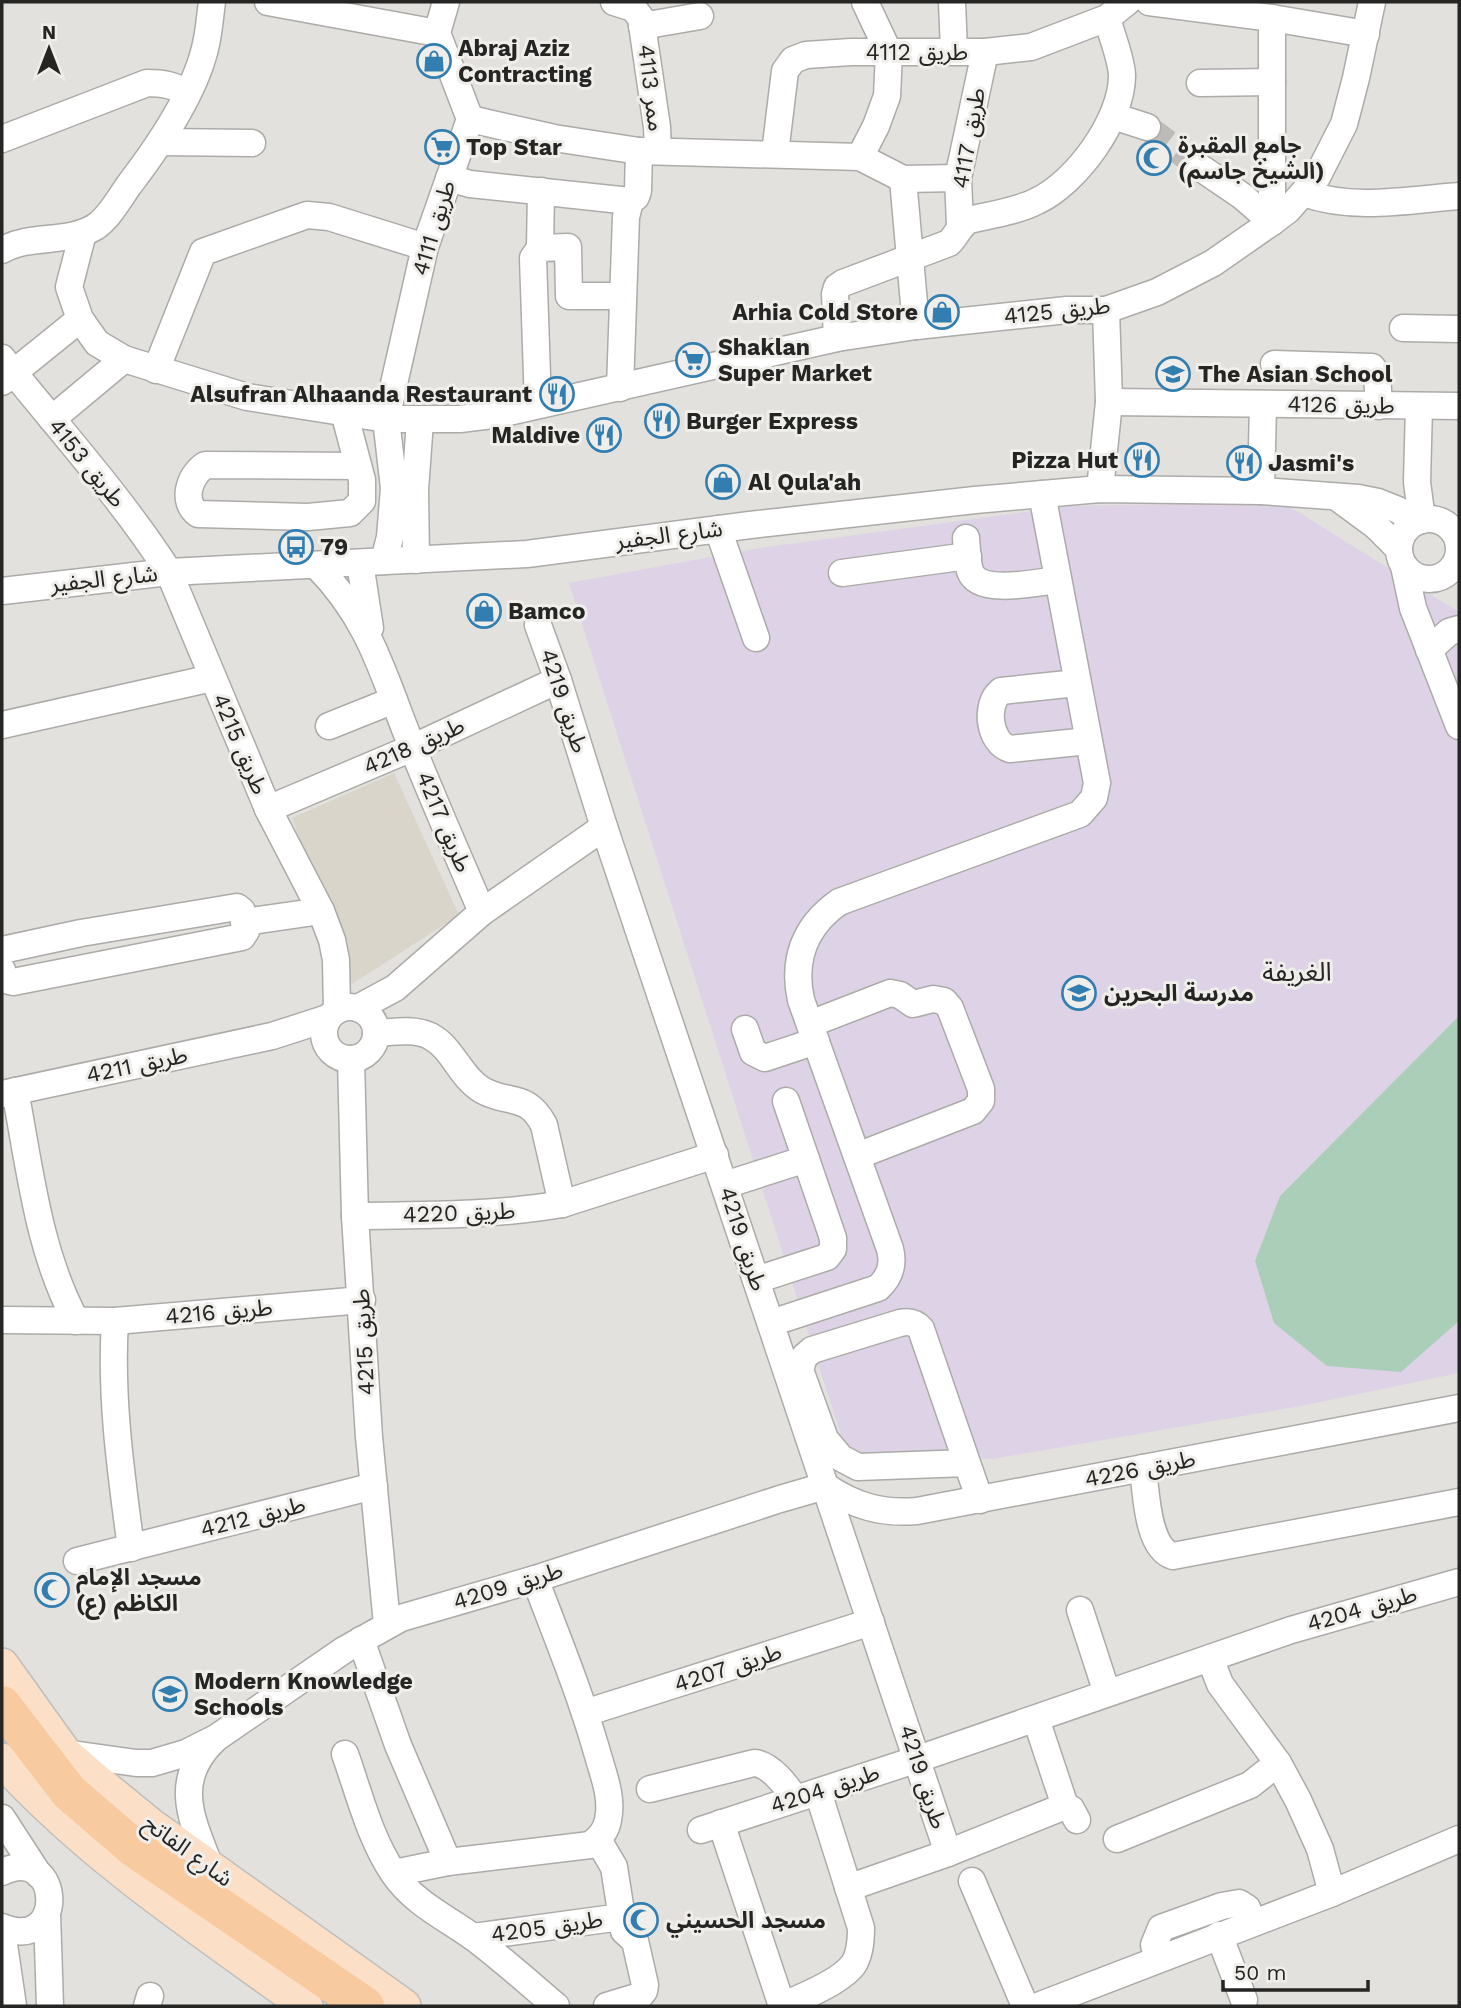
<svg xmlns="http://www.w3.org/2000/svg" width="1461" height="2008" font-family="'Work Sans','Noto Sans Arabic',sans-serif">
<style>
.built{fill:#d9d5cb}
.education{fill:#ddd2e6}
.green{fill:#abceb9}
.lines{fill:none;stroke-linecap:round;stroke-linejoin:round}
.minor-tunnel{stroke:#bcbbb8;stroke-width:26;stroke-dasharray:26 13;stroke-linecap:butt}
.minor-casing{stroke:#adaba8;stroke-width:29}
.major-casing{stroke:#bebebd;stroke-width:36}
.highway-casing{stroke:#bebebd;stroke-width:41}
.minor{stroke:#fff;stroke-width:26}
.major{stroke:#fbdfc6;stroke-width:33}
.highway{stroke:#f8caa0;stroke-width:38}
.labels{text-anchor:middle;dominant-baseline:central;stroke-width:6;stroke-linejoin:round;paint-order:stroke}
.poi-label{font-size:23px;font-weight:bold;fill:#252524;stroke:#efeeea;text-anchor:start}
.street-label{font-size:23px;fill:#252524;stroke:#efeeea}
.quarter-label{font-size:26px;fill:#252524;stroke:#efeeea}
</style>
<rect width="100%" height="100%" fill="#e2e1dd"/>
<polygon class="built" points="394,773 459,915 352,984 292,818"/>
<polygon class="education" points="1282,502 1459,612 1459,1373 1301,1406 992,1459 847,1454 569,583 760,548 1070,506"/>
<polygon class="green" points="1459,1016 1459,1321 1401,1372 1327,1366 1274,1323 1255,1261 1280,1196"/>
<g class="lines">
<polyline class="minor-tunnel" points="1147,127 1198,166"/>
<g class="minor-casing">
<g id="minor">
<polyline points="268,2 437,33"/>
<polyline points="614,2 633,8 641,18 657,127 658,151"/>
<polyline points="952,2 954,51"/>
<polyline points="1149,2 1272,18 1366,34"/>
<polyline points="1272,18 1272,222"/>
<polyline points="642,26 700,16"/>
<polyline points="1200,83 1272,82"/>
<polyline points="1113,116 1147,127"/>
<polyline points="470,119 554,138 639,151 860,157 903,179 958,178"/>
<path d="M2,139L147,83C163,83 173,85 187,93"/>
<polyline points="161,142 252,143"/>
<polyline points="775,153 785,71 793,60 806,55 851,52 985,52 1031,47 1107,18 1127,2"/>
<polyline points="860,157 876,126 887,96 889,53 865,2"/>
<polyline points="1198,166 1242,196 1272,222"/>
<polyline points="449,178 470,184 630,201"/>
<polyline points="903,179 916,326"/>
<path d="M1304,193C1353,211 1408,200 1459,196"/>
<polyline points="960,225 958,178 985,52"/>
<polyline points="83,233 69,287 80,319 97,343 124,359 247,397 386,419 460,419 500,414 837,338 916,326 1067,310 1106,310 1157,292 1213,263 1272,222 1288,210 1317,177 1344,124 1356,78 1372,2"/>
<polyline points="540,248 541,191"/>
<path d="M2,250C30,234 67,244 95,227C109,218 119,199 129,185C158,147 196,92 206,44C209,31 210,16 212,2"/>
<polyline points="1403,328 1459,329"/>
<path d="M837,338L835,294L837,287L843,283L949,243C957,235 959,226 969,220C990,215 1018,211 1037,201C1076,183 1122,120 1122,76C1122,60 1111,34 1107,18"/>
<path d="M2,358C58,428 120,496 169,572L268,809L321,911L332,940L336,960L337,1010"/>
<polyline points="1274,364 1372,367 1377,374 1379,406"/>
<polyline points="156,370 203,252 307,215 329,217 425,247"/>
<polyline points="2,382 80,319"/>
<polyline points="620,388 626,217 630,201 636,197 638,191 639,151"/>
<polyline points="1109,402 1459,406"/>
<polyline points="538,405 533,258 540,248 568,247 569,296 622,296"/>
<polyline points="1419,406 1417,482 1422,520"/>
<path d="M344,412L362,480V501L350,513L308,517L198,514C181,501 189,477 205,465L357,466"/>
<polyline points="52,419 124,359"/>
<polyline points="1100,489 1109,402 1106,310"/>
<polyline points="1261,491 1263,404"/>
<polyline points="1338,498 1376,526 1399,549"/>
<circle cx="1429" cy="549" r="30"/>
<polyline points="718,529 756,638"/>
<path d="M966,538C967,549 967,561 970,571C979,596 1038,582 1058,580"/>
<polyline points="416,560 415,490 420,421"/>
<polyline points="384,561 390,537 394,488 386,419 425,247 470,119 437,33 446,2"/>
<polyline points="360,563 370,628"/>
<path d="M316,565C373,623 383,677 413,749C435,804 459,858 482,912"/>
<polyline points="1404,566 1413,608 1459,726"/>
<polyline points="842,573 968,556"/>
<polyline points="2,591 169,572 527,554 750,525 975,500 1100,489 1261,491 1358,498 1378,502 1398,510 1416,522"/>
<polyline points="538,625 558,680 604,827 948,1853"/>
<polyline points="1429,650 1449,632 1459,629"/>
<path d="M1077,683L1001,691C984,704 989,743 1010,749L1088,741"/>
<polyline points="2,725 212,678"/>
<polyline points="329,726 394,700"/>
<polyline points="268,809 412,748 558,680"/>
<polyline points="244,922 321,911"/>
<polyline points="2,950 81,933 237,907 242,911 246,931 242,937 13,982 5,980 2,970"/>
<circle cx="350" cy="1033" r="26"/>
<polyline points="358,1008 395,988 482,912 604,827"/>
<polyline points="810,1024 890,993 900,995 913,1004 933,999 944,1001 950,1008 981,1089 981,1101 973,1111 857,1156"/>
<polyline points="745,1029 753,1052 765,1058 816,1041"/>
<path d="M376,1033C393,1032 414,1028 430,1036C453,1048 460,1077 482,1090C508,1105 527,1092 544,1125L562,1204"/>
<polyline points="351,1059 355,1216 369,1437 387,1624"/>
<path d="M15,1091C30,1168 38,1251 76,1321"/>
<polyline points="2,1094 272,1036 328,1018"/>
<polyline points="725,1185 806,1159"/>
<path d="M355,1216C424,1215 493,1216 562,1204L715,1155"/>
<polyline points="756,1280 827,1257 833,1249 833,1238 786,1101"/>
<polyline points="2,1320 115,1321 362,1300"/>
<path d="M115,1321C110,1397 121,1473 131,1548"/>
<path d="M771,1323L878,1288C890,1277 894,1265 890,1249L801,1000C792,959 805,926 839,902L1080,814L1094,798L1097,783L1042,494"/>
<path d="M967,1463L858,1467L841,1458L825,1439L800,1370L804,1357L812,1350L900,1323C909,1321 915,1322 921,1329L967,1463L980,1500"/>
<path d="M1143,1468C1146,1492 1147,1548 1173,1556L1459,1502"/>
<path d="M825,1486C854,1506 882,1514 917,1511L1459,1408"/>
<polyline points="77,1561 374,1486"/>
<polyline points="1080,1610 1107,1693"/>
<polyline points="361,1640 398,1745 448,1862"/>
<polyline points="1210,1658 1220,1684 1278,1763 1298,1800 1320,1849 1332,1893"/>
<polyline points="585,1713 871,1622"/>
<polyline points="1036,1719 1065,1806 1071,1809 1077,1820"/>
<polyline points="65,1753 136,1763 152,1763 186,1753 216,1738 344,1650 401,1618 535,1579 780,1499 825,1486"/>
<path d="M345,1754C359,1793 370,1839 394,1874C414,1903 445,1917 473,1937C502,1959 529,1983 556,2006"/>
<path d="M650,1789L754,1763C770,1764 787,1786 795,1799"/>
<polyline points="2,1818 39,1875"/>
<polyline points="721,1823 782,2006"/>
<polyline points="701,1830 918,1759 1291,1630 1459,1582"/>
<polyline points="1117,1839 1250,1785 1278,1763"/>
<polyline points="598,1840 614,1867 624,1931 635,1941 645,1985 644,1991 640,1996 607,2006"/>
<path d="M211,1869C193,1822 171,1782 213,1741"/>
<path d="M2,1872C63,1843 67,1954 2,1927"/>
<path d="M394,1873L448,1862L590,1845C599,1839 606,1832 608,1820C613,1797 603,1774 597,1752C580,1693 557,1637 535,1579"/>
<polyline points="972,1881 1025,2006"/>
<polyline points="848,1888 948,1853 1065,1806"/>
<polyline points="47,1914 50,2006"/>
<polyline points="2,1931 13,2006"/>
<polyline points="1219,1935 1244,2000"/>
<polyline points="473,1937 621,1917"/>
<polyline points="1158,1959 1154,1945 1161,1928 1222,1906 1239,1903 1247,1908 1253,1922"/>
<polyline points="147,2006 150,1996"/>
<path d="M781,2006C801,1998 840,1982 853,1965C860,1955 861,1941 861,1928L818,1792"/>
<polyline points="1038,2006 1332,1893 1459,1839"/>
</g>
</g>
<g class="major-casing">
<g id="major">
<polyline points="2,1665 65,1753 92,1777 152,1826 404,2006"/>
<path d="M2,1760C91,1858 200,1929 306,2006"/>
</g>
</g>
<g class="highway-casing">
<polyline id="highway" points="2,1705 69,1792 134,1848 365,2006"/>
</g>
<use href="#minor" class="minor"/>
<use href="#major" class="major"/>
<use href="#highway" class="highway"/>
</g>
<defs>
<g id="shop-ring" transform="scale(1.75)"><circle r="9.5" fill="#efeeea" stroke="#337eb1" stroke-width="1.5"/><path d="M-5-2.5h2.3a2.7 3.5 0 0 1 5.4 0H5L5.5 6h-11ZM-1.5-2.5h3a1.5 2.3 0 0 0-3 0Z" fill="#337eb1"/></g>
<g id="supermarket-ring" transform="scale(1.75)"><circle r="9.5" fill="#efeeea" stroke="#337eb1" stroke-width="1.5"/><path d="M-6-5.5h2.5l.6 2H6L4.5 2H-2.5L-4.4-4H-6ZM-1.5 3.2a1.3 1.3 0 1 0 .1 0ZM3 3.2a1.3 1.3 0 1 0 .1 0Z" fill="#337eb1"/></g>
<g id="mosque-ring" transform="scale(1.75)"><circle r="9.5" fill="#efeeea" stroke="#337eb1" stroke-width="1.5"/><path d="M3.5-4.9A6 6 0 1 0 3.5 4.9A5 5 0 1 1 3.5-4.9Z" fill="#337eb1"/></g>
<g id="school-ring" transform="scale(1.75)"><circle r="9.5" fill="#efeeea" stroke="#337eb1" stroke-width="1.5"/><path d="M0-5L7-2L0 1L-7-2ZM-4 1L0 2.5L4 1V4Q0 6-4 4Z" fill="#337eb1"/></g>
<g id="restaurant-ring" transform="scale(1.75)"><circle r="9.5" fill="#efeeea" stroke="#337eb1" stroke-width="1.5"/><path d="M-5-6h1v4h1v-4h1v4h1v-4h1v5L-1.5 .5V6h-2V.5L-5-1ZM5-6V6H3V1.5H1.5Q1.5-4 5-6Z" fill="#337eb1"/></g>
<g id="bus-ring" transform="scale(1.75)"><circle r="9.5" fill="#efeeea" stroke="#337eb1" stroke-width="1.5"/><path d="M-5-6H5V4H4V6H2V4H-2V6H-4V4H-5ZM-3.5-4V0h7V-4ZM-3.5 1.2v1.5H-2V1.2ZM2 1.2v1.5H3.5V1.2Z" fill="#337eb1"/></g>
</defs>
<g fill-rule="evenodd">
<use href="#shop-ring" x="434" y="61"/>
<use href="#supermarket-ring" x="442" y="147"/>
<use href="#mosque-ring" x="1154" y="158"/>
<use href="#shop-ring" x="942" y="312"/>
<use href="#supermarket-ring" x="693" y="360"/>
<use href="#school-ring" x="1173" y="374"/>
<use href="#restaurant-ring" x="557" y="394"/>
<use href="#restaurant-ring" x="662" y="421"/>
<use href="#restaurant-ring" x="604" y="435"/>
<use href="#restaurant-ring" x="1142" y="460"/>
<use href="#restaurant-ring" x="1244" y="463"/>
<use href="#shop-ring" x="723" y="482"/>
<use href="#bus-ring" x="296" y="547"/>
<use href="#shop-ring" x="484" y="611"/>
<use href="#school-ring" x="1079" y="993"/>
<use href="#mosque-ring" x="52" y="1590"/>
<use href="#school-ring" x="170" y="1694"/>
<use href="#mosque-ring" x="641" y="1920"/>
</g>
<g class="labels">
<g class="poi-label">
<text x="458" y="48">Abraj Aziz<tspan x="458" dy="26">Contracting</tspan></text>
<text x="1178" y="145">جامع المقبرة<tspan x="1178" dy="26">(الشيخ جاسم)</tspan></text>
<text x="466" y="147">Top Star</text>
<text x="918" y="312" text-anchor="end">Arhia Cold Store</text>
<text x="718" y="347">Shaklan<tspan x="718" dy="26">Super Market</tspan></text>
<text x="1198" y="374">The Asian School</text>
<text x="532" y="394" text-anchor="end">Alsufran Alhaanda Restaurant</text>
<text x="686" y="421">Burger Express</text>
<text x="580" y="435" text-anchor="end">Maldive</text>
<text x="1118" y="460" text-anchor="end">Pizza Hut</text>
<text x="1268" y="463">Jasmi's</text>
<text x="748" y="482">Al Qula'ah</text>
<text x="320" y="547">79</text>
<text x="508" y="611">Bamco</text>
<text x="1104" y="993">مدرسة البحرين</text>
<text x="76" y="1577">مسجد الإمام<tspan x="76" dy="26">الكاظم (ع)</tspan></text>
<text x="194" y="1681">Modern Knowledge<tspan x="194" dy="26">Schools</tspan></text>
<text x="666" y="1920">مسجد الحسيني</text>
</g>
<g class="street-label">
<text x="917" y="52">طريق 4112</text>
<text transform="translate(651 88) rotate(83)">ممر 4113</text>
<text transform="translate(969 138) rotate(-80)">طريق 4117</text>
<text transform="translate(434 228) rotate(-73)">طريق 4111</text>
<text transform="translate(1057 311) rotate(-6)">طريق 4125</text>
<text transform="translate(1341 405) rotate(1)">طريق 4126</text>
<text transform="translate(87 463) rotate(51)">طريق 4153</text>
<text transform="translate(669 535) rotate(-7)">شارع الجفير</text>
<text transform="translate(104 579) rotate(-6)">شارع الجفير</text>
<text transform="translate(564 701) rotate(72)">طريق 4219</text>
<text transform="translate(240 744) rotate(67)">طريق 4215</text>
<text transform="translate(414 746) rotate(-24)">طريق 4218</text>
<text transform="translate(444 822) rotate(67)">طريق 4217</text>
<text transform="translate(137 1065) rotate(-12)">طريق 4211</text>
<text transform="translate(459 1213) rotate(-2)">طريق 4220</text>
<text transform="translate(743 1239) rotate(72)">طريق 4219</text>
<text transform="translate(219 1312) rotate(-5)">طريق 4216</text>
<text transform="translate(364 1342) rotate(-93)">طريق 4215</text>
<text transform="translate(1140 1469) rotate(-11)">طريق 4226</text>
<text transform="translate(253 1517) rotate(-14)">طريق 4212</text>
<text transform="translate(508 1586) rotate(-17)">طريق 4209</text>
<text transform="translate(1362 1609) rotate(-16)">طريق 4204</text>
<text transform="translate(728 1668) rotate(-18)">طريق 4207</text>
<text transform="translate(923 1777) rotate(72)">طريق 4219</text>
<text transform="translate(825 1789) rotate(-18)">طريق 4204</text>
<text transform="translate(188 1851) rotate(36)">شارع الفاتح</text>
<text transform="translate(547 1927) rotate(-8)">طريق 4205</text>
</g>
<g class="quarter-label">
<text x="1297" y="972">الغريفة</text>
</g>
</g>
<rect width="1461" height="2008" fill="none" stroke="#252524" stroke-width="7"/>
<g transform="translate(49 49)" stroke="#efeeea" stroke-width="5" paint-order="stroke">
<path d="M0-5L12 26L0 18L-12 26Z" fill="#252524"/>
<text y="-10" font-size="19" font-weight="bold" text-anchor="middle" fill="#252524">N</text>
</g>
<path d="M1223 1980v10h145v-10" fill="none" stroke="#252524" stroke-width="3.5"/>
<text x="1234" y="1980" font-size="21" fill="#252524" stroke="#efeeea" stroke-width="5" paint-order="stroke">50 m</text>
</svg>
